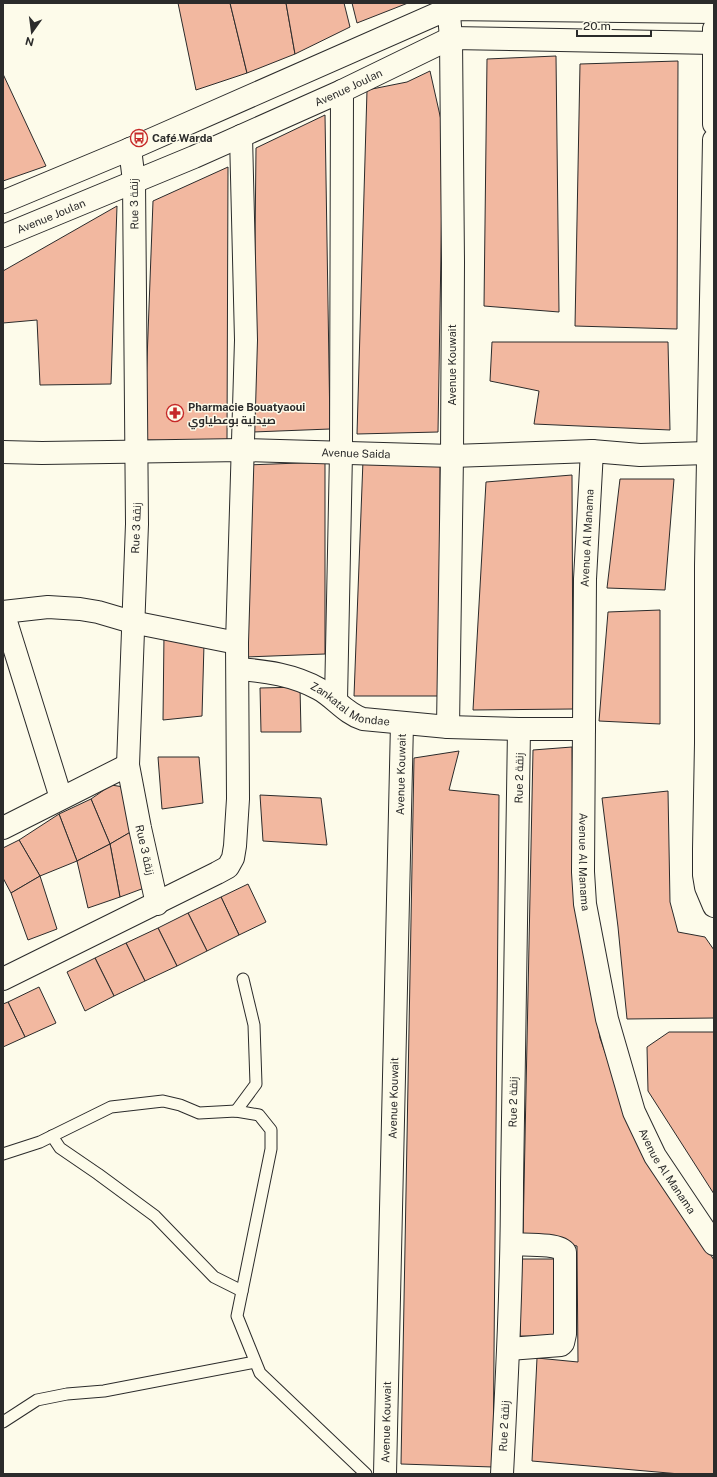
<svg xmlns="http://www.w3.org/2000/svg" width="717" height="1477" font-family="'Public Sans',Cairo,sans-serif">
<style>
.building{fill:#f2b8a0;stroke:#2b2b2b}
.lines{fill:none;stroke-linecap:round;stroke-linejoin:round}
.lane-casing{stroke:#2b2b2b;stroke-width:13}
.street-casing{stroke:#2b2b2b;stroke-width:24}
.secondary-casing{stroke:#2b2b2b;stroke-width:24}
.lane{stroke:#fdfbea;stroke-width:11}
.street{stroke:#fdfbea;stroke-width:22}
.secondary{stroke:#fdfbea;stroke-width:22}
.labels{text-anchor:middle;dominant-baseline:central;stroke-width:3;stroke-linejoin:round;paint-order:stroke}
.street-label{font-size:11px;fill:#2b2b2b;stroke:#fdfbea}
.poi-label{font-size:11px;font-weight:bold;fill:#2b2b2b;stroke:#fdfbea;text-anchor:start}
</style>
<rect width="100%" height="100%" fill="#fdfbea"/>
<g class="building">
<polygon points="178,3 230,3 247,73 196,90"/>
<polygon points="230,3 286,3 295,54 247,73"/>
<polygon points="286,3 344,3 350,27 295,54"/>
<polygon points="352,3 408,3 357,23"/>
<polygon points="556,56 559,312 484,306 487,59"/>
<polygon points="678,61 677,329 575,326 580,64"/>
<polygon points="430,71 443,129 438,432 357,434 367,90 407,82"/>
<polygon points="3,74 46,166 3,181"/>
<polygon points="325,115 330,429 253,432 256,148"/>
<polygon points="228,167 227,442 144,440 153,201"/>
<polygon points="117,206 111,384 40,385 37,320 3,323 3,271"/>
<polygon points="492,342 668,342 670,430 534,424 539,391 490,381"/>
<polygon points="363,460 440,465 440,696 354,696"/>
<polygon points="325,462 325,654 246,657 247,465"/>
<polygon points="572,475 573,709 473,710 486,482"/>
<polygon points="620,479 674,479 665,590 607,588"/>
<polygon points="660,610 660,724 599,721 608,612"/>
<polygon points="164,634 204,644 202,716 163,720"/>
<polygon points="300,687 301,732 261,732 260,688"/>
<polygon points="572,747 573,875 600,1038 628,1117 671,1194 714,1260 714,1474 680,1474 532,1461 537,1358 578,1362 577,1246 523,1237 533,750"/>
<polygon points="459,751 449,790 499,795 493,1467 401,1464 414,758"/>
<polygon points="158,757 199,757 203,803 162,809"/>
<polygon points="111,785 124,787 134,830 110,844 91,799"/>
<polygon points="668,791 670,902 678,932 705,937 714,950 714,1018 627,1019 618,927 602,798"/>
<polygon points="260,795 321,798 327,845 263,841"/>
<polygon points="91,799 110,844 77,861 59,814"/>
<polygon points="59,814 77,861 40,876 19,840"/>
<polygon points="134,830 147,887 120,897 110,844"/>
<polygon points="19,840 40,876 11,893 3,878 3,848"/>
<polygon points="110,844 120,897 88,908 77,861"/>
<polygon points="40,876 57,929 28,940 11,893"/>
<polygon points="248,884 266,922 239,935 221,897"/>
<polygon points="221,897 239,935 207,951 188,913"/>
<polygon points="188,913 207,951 177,966 158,928"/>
<polygon points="158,928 177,966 145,981 126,943"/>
<polygon points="126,943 145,981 114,996 95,958"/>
<polygon points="95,958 114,996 85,1011 67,972"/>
<polygon points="39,987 56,1023 25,1037 8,1002"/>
<polygon points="8,1002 25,1037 3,1047 3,1004"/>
<polygon points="669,1032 714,1032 714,1194 648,1091 647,1047"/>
<polygon points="521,1259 560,1259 558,1337 520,1336"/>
</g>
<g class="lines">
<g class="lane-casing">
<g id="lane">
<polyline points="236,1111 256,1084 254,1025 243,979"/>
<polyline points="52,1136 60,1148 98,1174 155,1216 214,1277 242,1291"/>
<polyline points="3,1154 40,1142 111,1107 163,1101 180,1105 199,1113 236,1111 259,1115 271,1130 271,1149 237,1316 260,1373 366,1474"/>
<polyline points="3,1422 37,1400 67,1394 104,1391 255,1362"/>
</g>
</g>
<g class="street-casing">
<g id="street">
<polyline points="448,3 451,38 453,262 452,456 448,727"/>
<polyline points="130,149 134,181 137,524 128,765 140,828 157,904"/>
<path id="s1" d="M592,451L585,579L583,872L585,904L607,1019L634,1112L655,1156L714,1244"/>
<path id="s2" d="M3,452L42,453L242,450L452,456L592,451L640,455L708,453"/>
<polyline points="3,612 48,607 80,609 98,612 132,622 237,643"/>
<polyline points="3,612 61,798"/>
<path id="s3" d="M238,669C266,671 294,675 319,689C334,697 346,714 363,719L448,727L519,729H584"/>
<polyline points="336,700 341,453 342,91"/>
<polyline points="3,828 128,765"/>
<polyline points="3,979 217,873 228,867 233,858 235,846 238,799 237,643 246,340 241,136"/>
<path d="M509,1349L561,1345L563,1343L565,1334V1252C559,1243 524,1245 512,1244"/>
<path id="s4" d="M385,1474L402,723"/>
<path d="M502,1474C507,1377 512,1280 512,1183L519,729"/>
</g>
</g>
<g class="secondary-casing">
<g id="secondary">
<polyline points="714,29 714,124"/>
<polyline points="714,140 706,566 706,743 704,849 704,875 706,887 714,906"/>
<polyline points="3,202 130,149 448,9 714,12"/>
<path id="s5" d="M3,236L194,157L342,91L451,38L714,43"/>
</g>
</g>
<use href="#lane" class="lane"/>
<use href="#street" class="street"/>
<use href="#secondary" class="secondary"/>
</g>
<defs>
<g id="bus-ring" transform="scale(0.9)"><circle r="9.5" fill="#fdfbea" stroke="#c62828" stroke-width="1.5"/><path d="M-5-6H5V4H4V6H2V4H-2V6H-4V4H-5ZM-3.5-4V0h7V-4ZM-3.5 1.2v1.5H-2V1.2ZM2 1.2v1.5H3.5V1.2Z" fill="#c62828"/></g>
<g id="pharmacy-ring" transform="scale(0.9)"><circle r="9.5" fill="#fdfbea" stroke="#c62828" stroke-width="1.5"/><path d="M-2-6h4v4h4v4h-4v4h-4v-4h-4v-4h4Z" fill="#c62828"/></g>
</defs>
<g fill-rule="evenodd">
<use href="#bus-ring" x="139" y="138"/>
<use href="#pharmacy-ring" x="175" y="413"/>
</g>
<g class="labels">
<g class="street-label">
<text stroke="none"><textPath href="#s5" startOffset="376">Avenue Joulan</textPath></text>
<text transform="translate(134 204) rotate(-91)">Rue 3 زنقة</text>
<text stroke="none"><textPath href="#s5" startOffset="52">Avenue Joulan</textPath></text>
<text transform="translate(452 365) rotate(-90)">Avenue Kouwait</text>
<text stroke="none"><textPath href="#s2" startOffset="353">Avenue Saida</textPath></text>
<text transform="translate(136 528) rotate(-88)">Rue 3 زنقة</text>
<text transform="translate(587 538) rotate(-87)">Avenue Al Manama</text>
<text stroke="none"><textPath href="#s3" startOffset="120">Zankatal Mondae</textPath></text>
<text stroke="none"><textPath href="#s4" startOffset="700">Avenue Kouwait</textPath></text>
<text transform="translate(519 778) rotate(-89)">Rue 2 زنقة</text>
<text transform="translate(145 850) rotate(77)">Rue 3 زنقة</text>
<text stroke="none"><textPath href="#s1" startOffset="411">Avenue Al Manama</textPath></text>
<text stroke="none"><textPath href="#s4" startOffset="376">Avenue Kouwait</textPath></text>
<text transform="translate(513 1102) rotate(-89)">Rue 2 زنقة</text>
<text stroke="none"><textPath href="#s1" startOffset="735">Avenue Al Manama</textPath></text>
<text stroke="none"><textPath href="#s4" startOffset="52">Avenue Kouwait</textPath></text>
<text transform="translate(504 1426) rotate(-87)">Rue 2 زنقة</text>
</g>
<g class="poi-label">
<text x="152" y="138">Café Warda</text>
<text x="188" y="407">Pharmacie Bouatyaoui<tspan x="188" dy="13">صيدلية بوعطياوي</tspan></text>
</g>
</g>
<rect width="717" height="1477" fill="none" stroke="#2b2b2b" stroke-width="8"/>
<g transform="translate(32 32) rotate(194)" stroke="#fdfbea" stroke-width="3" paint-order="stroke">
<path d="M0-3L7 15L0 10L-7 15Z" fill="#2b2b2b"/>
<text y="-6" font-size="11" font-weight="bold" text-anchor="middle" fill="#2b2b2b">N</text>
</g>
<path d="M577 30v6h74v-6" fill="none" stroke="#2b2b2b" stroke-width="2"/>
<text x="583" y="30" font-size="12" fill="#2b2b2b" stroke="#fdfbea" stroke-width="3" paint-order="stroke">20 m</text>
</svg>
